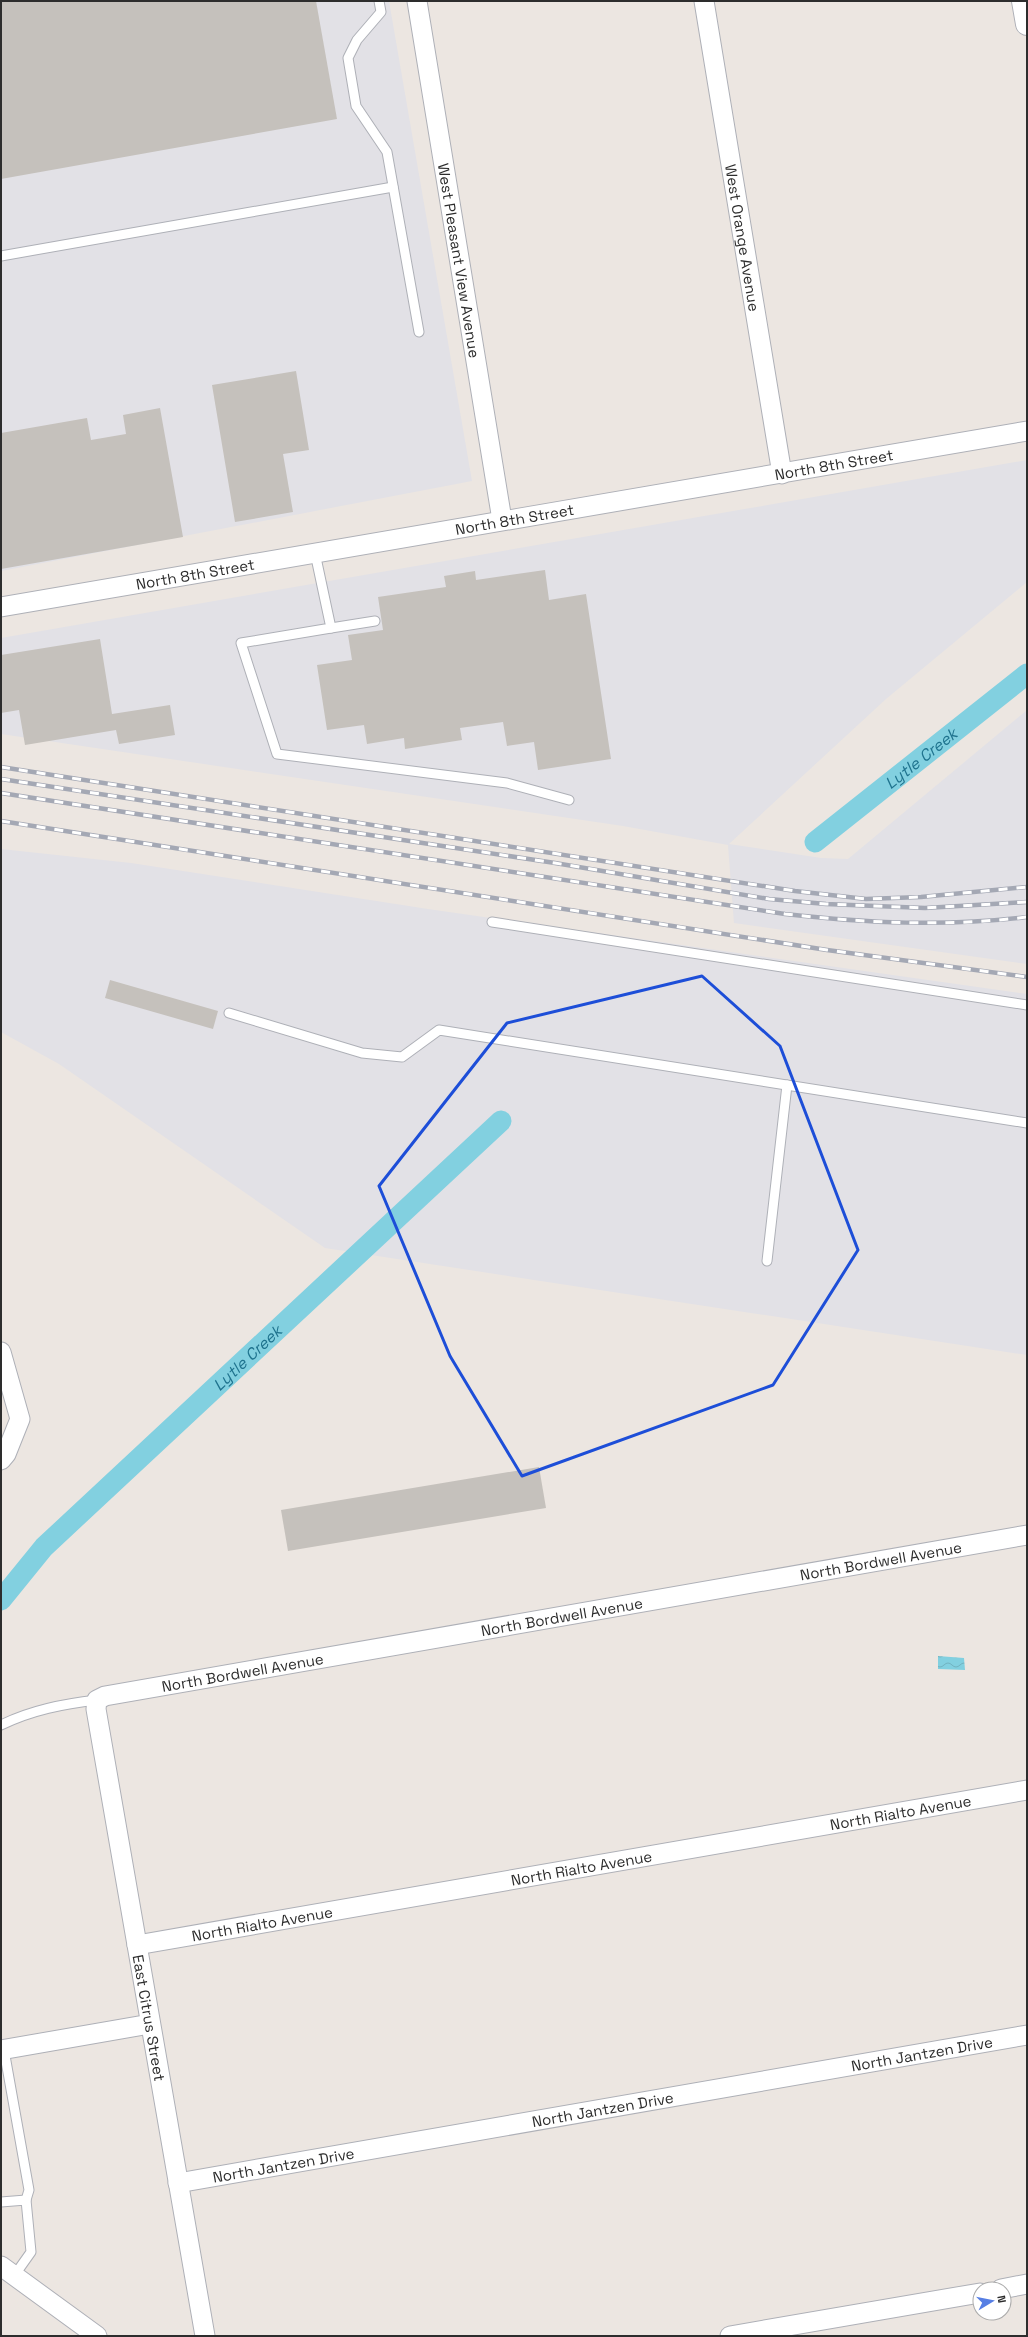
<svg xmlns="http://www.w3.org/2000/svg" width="1028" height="2337" font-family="'Space Grotesk',sans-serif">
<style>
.industrial{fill:#e2e1e6}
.water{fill:url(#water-waves)}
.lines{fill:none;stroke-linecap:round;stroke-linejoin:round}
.canal{stroke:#82d0e0;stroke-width:21}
.building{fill:#c5c1bc}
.service-casing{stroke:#aeb0b7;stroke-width:11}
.minor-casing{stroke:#aeb0b7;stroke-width:21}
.tertiary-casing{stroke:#aeb0b7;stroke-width:24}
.service{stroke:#fff;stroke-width:9}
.minor{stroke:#fff;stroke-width:19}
.tertiary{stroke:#fff;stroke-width:22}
.rail-casing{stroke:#a4a8b4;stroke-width:4.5}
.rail{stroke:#fff;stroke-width:3;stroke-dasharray:9;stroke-linecap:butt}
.marked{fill:none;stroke:#1d4ed8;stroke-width:3;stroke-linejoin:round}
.labels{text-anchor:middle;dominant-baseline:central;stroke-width:3.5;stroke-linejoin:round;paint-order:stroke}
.street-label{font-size:15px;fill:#2d2d2d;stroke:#fff}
.water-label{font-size:16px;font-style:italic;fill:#1f738e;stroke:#fff}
</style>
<defs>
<pattern id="water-waves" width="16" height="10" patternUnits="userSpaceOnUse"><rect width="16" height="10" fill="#82d0e0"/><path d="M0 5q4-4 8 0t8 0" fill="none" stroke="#71b3c0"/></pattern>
</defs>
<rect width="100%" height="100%" fill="#ece6e1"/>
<g class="industrial">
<polygon points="1,1 389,1 472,481 1,571"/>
<polygon points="1027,460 1027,582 886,699 729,844 821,858 848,859 1027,710 1027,964 734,923 728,845 623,826 1,734 1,638"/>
<polygon points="1,849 131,863 428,909 1027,994 1027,1355 325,1248 59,1064 1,1032"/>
</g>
<polygon class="water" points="938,1656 964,1658 965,1670 938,1669"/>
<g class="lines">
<g class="canal">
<path id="s1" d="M815,842L1027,674"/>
<path id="s2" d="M1,1600L44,1547L501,1121"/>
</g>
</g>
<g class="building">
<polygon points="1,1 316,1 337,119 1,179"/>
<polygon points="296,371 309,450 283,454 293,512 235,522 212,385"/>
<polygon points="160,408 183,537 1,569 1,433 87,418 91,440 126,434 123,415"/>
<polygon points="545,570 549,600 586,594 611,759 538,770 534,742 507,746 503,722 460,728 462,740 405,749 404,738 367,744 364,725 327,730 317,665 352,660 348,635 383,630 378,597 446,587 444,576 475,571 476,580"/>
<polygon points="100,639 112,714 170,705 175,735 119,744 116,730 25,745 19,710 1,713 1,655"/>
<polygon points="110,980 218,1011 213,1029 105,998"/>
<polygon points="539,1467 546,1508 288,1551 281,1510"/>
</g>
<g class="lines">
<g class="service-casing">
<g id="service">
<polyline points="379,1 381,12 357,40 348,58 356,106 387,152 419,332"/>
<polyline points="1,256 393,187"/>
<polyline points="315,553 331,628 241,643 277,754 507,783 569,800"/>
<polyline points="331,628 375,621"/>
<polyline points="492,922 1027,1005"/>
<polyline points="229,1013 362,1053 402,1057 439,1030 1027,1123"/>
<polyline points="767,1261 787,1085"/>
<path d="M1,1725C32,1710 63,1704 97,1700"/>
<polyline points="4,2050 29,2190 26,2200"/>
<polyline points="1,2202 26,2200 31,2252 14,2276"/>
</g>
</g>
<g class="minor-casing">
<g id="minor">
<path id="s3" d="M417,1L502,520"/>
<path id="s4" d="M704,1L782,474"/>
<path id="s5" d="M1,607L1027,431"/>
<polyline points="1,1352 20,1419 6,1454 1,1460"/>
<path id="s6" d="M137,1945L1027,1790"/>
<polyline points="1,2050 150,2024"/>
<path id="s7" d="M178,2183L1027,2035"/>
<polyline points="1,2266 97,2336"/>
<polyline points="1001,2289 1027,2284"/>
<path id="s8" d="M205,2336L96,1709L97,1700L105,1696L1027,1535"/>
<polyline points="730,2336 980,2293"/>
</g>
</g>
<g class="tertiary-casing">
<polyline id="tertiary" points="1023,1 1027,24"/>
</g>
<use href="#service" class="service"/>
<use href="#minor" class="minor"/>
<use href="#tertiary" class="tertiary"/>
<g class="rail-casing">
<g id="rail">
<polyline points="1,767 795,891 866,899 921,897 1027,887"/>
<polyline points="1,779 555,863 769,899 826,904 925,908 1027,902"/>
<path d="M1,793L785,914C866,923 946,927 1027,917"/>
<polyline points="1,821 827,950 1027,977"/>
</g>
</g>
<use href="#rail" class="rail"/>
</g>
<path class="marked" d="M702,976L780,1046L858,1250L773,1385L522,1476L450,1356L379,1186L507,1023Z"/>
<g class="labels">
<g class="street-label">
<text stroke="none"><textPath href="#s4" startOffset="240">West Orange Avenue</textPath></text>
<text stroke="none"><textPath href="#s3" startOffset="263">West Pleasant View Avenue</textPath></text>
<text stroke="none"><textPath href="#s5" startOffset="845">North 8th Street</textPath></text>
<text stroke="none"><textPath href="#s5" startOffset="521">North 8th Street</textPath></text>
<text stroke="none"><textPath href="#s5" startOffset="197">North 8th Street</textPath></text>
<text stroke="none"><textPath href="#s8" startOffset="1442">North Bordwell Avenue</textPath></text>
<text stroke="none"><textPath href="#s8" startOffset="1118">North Bordwell Avenue</textPath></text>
<text stroke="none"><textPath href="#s8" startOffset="794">North Bordwell Avenue</textPath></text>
<text stroke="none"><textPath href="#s6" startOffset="775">North Rialto Avenue</textPath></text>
<text stroke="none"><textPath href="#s6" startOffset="451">North Rialto Avenue</textPath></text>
<text stroke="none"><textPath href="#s6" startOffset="127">North Rialto Avenue</textPath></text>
<text transform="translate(149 2018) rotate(80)">East Citrus Street</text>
<text stroke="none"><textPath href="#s7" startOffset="755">North Jantzen Drive</textPath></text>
<text stroke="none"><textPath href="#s7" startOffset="431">North Jantzen Drive</textPath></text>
<text stroke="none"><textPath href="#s7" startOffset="107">North Jantzen Drive</textPath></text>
</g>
<g class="water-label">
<text stroke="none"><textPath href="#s1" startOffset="135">Lytle Creek</textPath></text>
<text stroke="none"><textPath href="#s2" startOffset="346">Lytle Creek</textPath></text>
</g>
</g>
<rect width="1028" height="2337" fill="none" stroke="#2d2d2d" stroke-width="4"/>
<g transform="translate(992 2301) rotate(80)"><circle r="19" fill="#ffffff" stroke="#ababab"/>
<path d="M0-3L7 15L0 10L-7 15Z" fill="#577fe4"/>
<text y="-6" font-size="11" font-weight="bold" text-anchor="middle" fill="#2d2d2d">N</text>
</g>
</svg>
